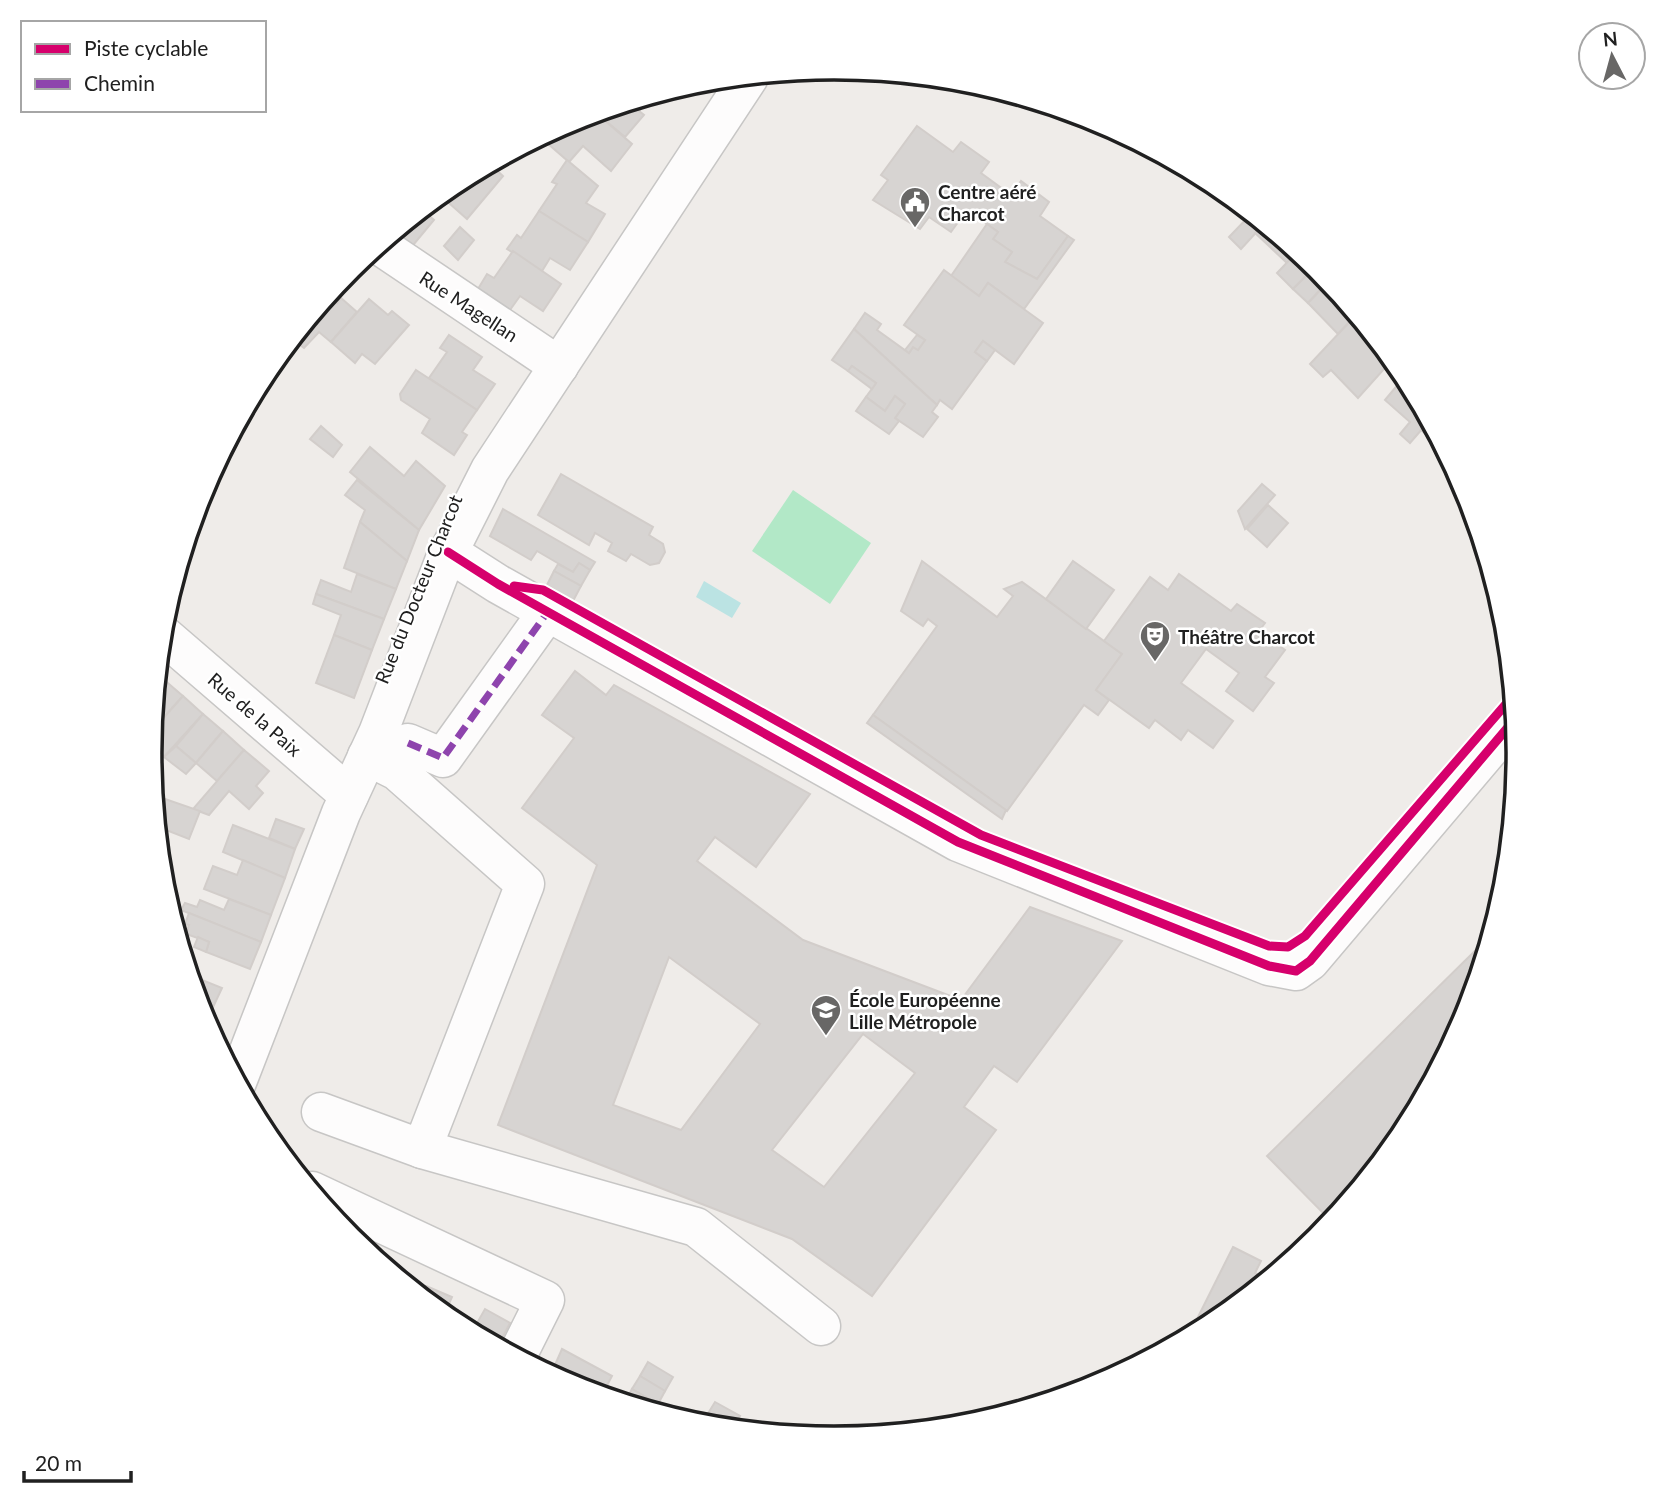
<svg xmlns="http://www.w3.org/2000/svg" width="1668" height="1506" font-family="Lato,sans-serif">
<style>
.pitch{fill:#b2e8c7}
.water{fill:#bbe3e3}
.building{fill:#d7d4d2;stroke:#d2cdca;stroke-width:2;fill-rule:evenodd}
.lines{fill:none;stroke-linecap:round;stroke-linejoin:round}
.minor-casing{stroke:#c7c6c5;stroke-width:41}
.minor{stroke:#fdfcfc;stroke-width:38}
.quiet{stroke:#8e44ad;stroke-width:7;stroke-dasharray:14 7;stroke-linecap:butt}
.cycleway-casing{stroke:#fff;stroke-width:13}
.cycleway{stroke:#d6006c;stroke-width:9}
.labels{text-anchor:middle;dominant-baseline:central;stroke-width:5;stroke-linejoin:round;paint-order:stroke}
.poi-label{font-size:19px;font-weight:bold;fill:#202020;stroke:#fff;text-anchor:start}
.street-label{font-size:19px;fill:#202020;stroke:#fff}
.rim{fill:none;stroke:#202020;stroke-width:3.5}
</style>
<rect width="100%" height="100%" fill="#efece9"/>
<polygon class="pitch" points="793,490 871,543 830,604 752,551"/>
<polygon class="water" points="704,581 741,603 732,618 696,597"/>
<g class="building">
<polygon points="652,96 639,111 644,115 625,137 596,113"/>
<polygon points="596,113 632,144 611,171 583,146 569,162 540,137 572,120"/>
<polygon points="917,126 953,152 961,142 989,162 981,173 1011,195 1021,181 1049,202 1040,216 1068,236 1037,279 1005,262 1012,252 993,239 998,232 967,210 951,232 929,217 920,229 873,200 888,180 881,175"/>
<polygon points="567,160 598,186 586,203 605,214 588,242 539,211 557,184 552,182"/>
<polygon points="490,164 503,176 467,219 441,196 454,183"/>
<polygon points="421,210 397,239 391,235"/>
<polygon points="422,210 434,220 409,250 397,239"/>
<polygon points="539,211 588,242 570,270 550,258 542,271 507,249 517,235 521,238"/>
<polygon points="1251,214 1264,224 1241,249 1229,237"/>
<polygon points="987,224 998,232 993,239 1012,252 1005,262 1037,279 1068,236 1074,240 1024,309 988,283 979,296 951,276"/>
<polygon points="1264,224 1297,252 1287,263 1255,233"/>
<polygon points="460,227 474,240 458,260 444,246"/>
<polygon points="513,251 561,284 543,311 520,296 510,310 478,289 487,274 494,278"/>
<polygon points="1297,252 1329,281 1322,288 1308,274 1293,289 1277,273"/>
<polygon points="944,270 979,296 988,283 1043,323 1014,364 983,341 975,352 987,361 952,409 940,400 937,405 854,329 865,313 881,324 877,330 909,353 913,347 918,350 925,340 904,325"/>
<polygon points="1308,274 1322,288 1308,303 1293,289"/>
<polygon points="1329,281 1356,315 1338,334 1308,303"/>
<polygon points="328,295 337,303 341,298 357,312 331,342 319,332 304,348 292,339"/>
<polygon points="369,299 388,315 392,311 409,325 375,364 362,354 355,363 331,342"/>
<polygon points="1356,315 1393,359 1358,398 1331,370 1323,377 1310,364"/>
<polygon points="854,329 937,405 932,412 938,417 923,437 895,418 905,404 895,396 885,411 866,397 876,383 852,366 848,371 832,360"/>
<polygon points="449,335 482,357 473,370 495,384 477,410 429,378 447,352 440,348"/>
<polygon points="917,335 925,340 918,350 913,347 909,353 905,350"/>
<polygon points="983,341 995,350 987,361 975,352"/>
<polygon points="852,366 876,383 872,389 848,371"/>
<polygon points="416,370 477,410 462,432 467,435 454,455 422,433 430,419 401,400 400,394"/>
<polygon points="1405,376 1429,421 1410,443 1400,434 1410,422 1385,400"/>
<polygon points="895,396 905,404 895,418 899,421 889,434 856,411 866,397 885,411"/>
<polygon points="1429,421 1445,450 1444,451 1421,430"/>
<polygon points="321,426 342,445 333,457 310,439"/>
<polygon points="370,447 404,476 416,461 445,486 419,530 350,472"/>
<polygon points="561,474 653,527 649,535 663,544 665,552 659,563 650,565 631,554 626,561 608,551 612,543 595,533 589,545 538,515"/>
<polygon points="357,480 419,530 407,561 360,522 365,510 345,495"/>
<polygon points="1262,484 1275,495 1245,529 1238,511"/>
<polygon points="1268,505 1288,523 1267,547 1247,529"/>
<polygon points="503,509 595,562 590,570 579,563 573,572 537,551 531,560 490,536"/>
<polygon points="360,522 407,561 396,589 344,568"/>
<polygon points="922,561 997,617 1013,596 1004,589 1022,582 1122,654 1096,690 1109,700 1098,715 1084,705 1007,811 873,715 937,626 928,619 923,626 901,611"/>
<polygon points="1073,561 1114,590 1086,629 1046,599"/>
<polygon points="579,563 590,570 581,586 554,571 558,564 573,572"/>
<polygon points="554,571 581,586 573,601 547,585"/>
<polygon points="357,574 396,589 384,619 316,594 321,580 351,592"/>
<polygon points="1179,574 1231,611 1237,604 1265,623 1259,631 1285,650 1265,677 1274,683 1253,711 1226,691 1239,673 1206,649 1181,683 1233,721 1213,748 1188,730 1181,740 1155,720 1149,728 1096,690 1122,654 1104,641 1150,577 1168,590"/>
<polygon points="316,594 384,619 372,650 334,635 341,615 313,604"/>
<polygon points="334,635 372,650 354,698 316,683"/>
<path d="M575,671L606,695L614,685L810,794L756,867L715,837L697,861L803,940L961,1000L1030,907L1122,941L1017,1082L994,1066L964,1107L996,1130L872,1296L792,1239L498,1125L597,865L522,808L574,738L542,715ZM669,957L760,1024L681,1130L613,1105ZM863,1034L915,1073L824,1187L772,1150Z"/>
<polygon points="162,678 183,696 151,732 156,685"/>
<polygon points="183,696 203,714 164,757 150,745 151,732"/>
<polygon points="203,714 223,731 196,763 176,746"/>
<polygon points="873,715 1006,810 1002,819 867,723"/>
<polygon points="223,731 244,750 217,781 196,763"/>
<polygon points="176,746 196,763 186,774 164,757"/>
<polygon points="244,750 269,771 256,786 263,793 249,809 229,791 209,815 193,809"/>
<polygon points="165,799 200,811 189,839 156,826 155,810"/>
<polygon points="276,819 304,829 295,849 269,838"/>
<polygon points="233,825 295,849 285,878 223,852"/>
<polygon points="243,860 285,878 271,915 204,889 213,866 237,875"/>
<polygon points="229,899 271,915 261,942 181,910 185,903 197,907 200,900 224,910"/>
<polygon points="168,906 179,910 173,922"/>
<polygon points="189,913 261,942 250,969 206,952 209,942 186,934 189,925 185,924"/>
<polygon points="1490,936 1466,1015 1403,1134 1331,1221 1267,1156"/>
<polygon points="198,937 209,942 206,952 194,947"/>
<polygon points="192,976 222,988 207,1020 201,1015 191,980"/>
<polygon points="1233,1247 1261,1261 1255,1273 1267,1279 1210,1325 1197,1319"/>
<polygon points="426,1286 452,1297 444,1315 421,1296"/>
<polygon points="485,1309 510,1323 498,1346 472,1332"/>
<polygon points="562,1349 612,1376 602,1395 572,1385 551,1374"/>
<polygon points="648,1362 673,1377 665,1391 640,1376"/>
<polygon points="640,1376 665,1391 658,1404 632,1389"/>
<polygon points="632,1389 658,1404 654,1410 625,1402"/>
<polygon points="715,1402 740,1416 733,1428 707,1415"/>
<polygon points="707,1415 728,1427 701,1425"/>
</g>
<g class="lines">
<g class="minor-casing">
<g id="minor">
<polyline points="379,245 559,366"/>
<polyline points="448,552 498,584 958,842 1269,966 1296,971 1310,961 1515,719"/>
<polyline points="161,633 349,795"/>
<polyline points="408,743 443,758 549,610"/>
<polyline points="237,1082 341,813 378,733 445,559 490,470 749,77"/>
<polyline points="321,1112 422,1149 525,884 397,771 367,756"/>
<polyline points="422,1149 696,1227 821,1326"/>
<polyline points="312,1191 545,1300 517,1356"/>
</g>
</g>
<use href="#minor" class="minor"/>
<polyline class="quiet" points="408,743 443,758 549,610"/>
<g class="cycleway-casing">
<g id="cycleway">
<polyline points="448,552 498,584 958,842 1269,966 1296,971 1310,961 1515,719"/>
<polyline points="514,586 543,590 981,835 1269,946 1288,947 1305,936 1513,696"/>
</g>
</g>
<use href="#cycleway" class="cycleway"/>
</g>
<defs>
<g id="civic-pin" transform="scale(1.575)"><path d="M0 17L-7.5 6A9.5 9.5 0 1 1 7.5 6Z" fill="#686766" stroke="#fff"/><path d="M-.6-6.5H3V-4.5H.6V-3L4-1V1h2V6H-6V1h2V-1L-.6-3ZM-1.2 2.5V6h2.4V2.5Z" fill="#fff"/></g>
<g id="theatre-pin" transform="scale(1.575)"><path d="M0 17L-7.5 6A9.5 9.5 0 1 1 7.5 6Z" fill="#686766" stroke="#fff"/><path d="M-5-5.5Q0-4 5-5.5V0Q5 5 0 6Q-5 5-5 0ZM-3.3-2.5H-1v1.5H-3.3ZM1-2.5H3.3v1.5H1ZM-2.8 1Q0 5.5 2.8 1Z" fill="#fff"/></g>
<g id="school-pin" transform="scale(1.575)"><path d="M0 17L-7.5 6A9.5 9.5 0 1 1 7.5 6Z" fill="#686766" stroke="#fff"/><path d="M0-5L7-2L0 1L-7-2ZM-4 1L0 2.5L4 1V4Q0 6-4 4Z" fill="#fff"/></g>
</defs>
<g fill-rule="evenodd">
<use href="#civic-pin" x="915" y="202"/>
<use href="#theatre-pin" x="1155" y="636"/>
<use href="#school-pin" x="826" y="1010"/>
</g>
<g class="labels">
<g class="poi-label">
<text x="938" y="191">Centre aéré<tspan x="938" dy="22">Charcot</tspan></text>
<text x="1178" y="636">Théâtre Charcot</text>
<text x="849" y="999">École Européenne<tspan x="849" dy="22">Lille Métropole</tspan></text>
</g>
<g class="street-label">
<text transform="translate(469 306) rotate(33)">Rue Magellan</text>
<text transform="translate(418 589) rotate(-68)">Rue du Docteur Charcot</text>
<text transform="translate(255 714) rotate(41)">Rue de la Paix</text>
</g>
</g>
<path d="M0 0H1668V1506H0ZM834 80H834A672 672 0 0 1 1506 752V754A672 672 0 0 1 834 1426H834A672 672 0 0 1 162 754V752A672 672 0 0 1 834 80Z" fill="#fff" fill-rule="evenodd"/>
<path class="rim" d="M834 80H834A672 672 0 0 1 1506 752V754A672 672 0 0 1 834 1426H834A672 672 0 0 1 162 754V752A672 672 0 0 1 834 80Z"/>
<rect x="21" y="21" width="245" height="91" fill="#ffffff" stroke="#a6a6a6" stroke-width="2"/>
<rect x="35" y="44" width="35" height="10" fill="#d6006c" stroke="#a6a6a6" stroke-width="2"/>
<text x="84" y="56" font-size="21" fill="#202020">Piste cyclable</text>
<rect x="35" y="79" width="35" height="10" fill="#8e44ad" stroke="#a6a6a6" stroke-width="2"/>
<text x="84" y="91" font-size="21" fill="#202020">Chemin</text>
<g transform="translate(1612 56) rotate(354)"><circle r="33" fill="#ffffff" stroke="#a6a6a6" stroke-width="2"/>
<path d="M0-5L12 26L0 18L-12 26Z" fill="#686766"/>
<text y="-10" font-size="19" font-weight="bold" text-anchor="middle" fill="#202020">N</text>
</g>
<path d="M24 1471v10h107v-10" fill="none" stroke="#202020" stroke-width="3.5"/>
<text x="35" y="1471" font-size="21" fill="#202020" stroke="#ffffff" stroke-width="5" paint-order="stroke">20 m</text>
</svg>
